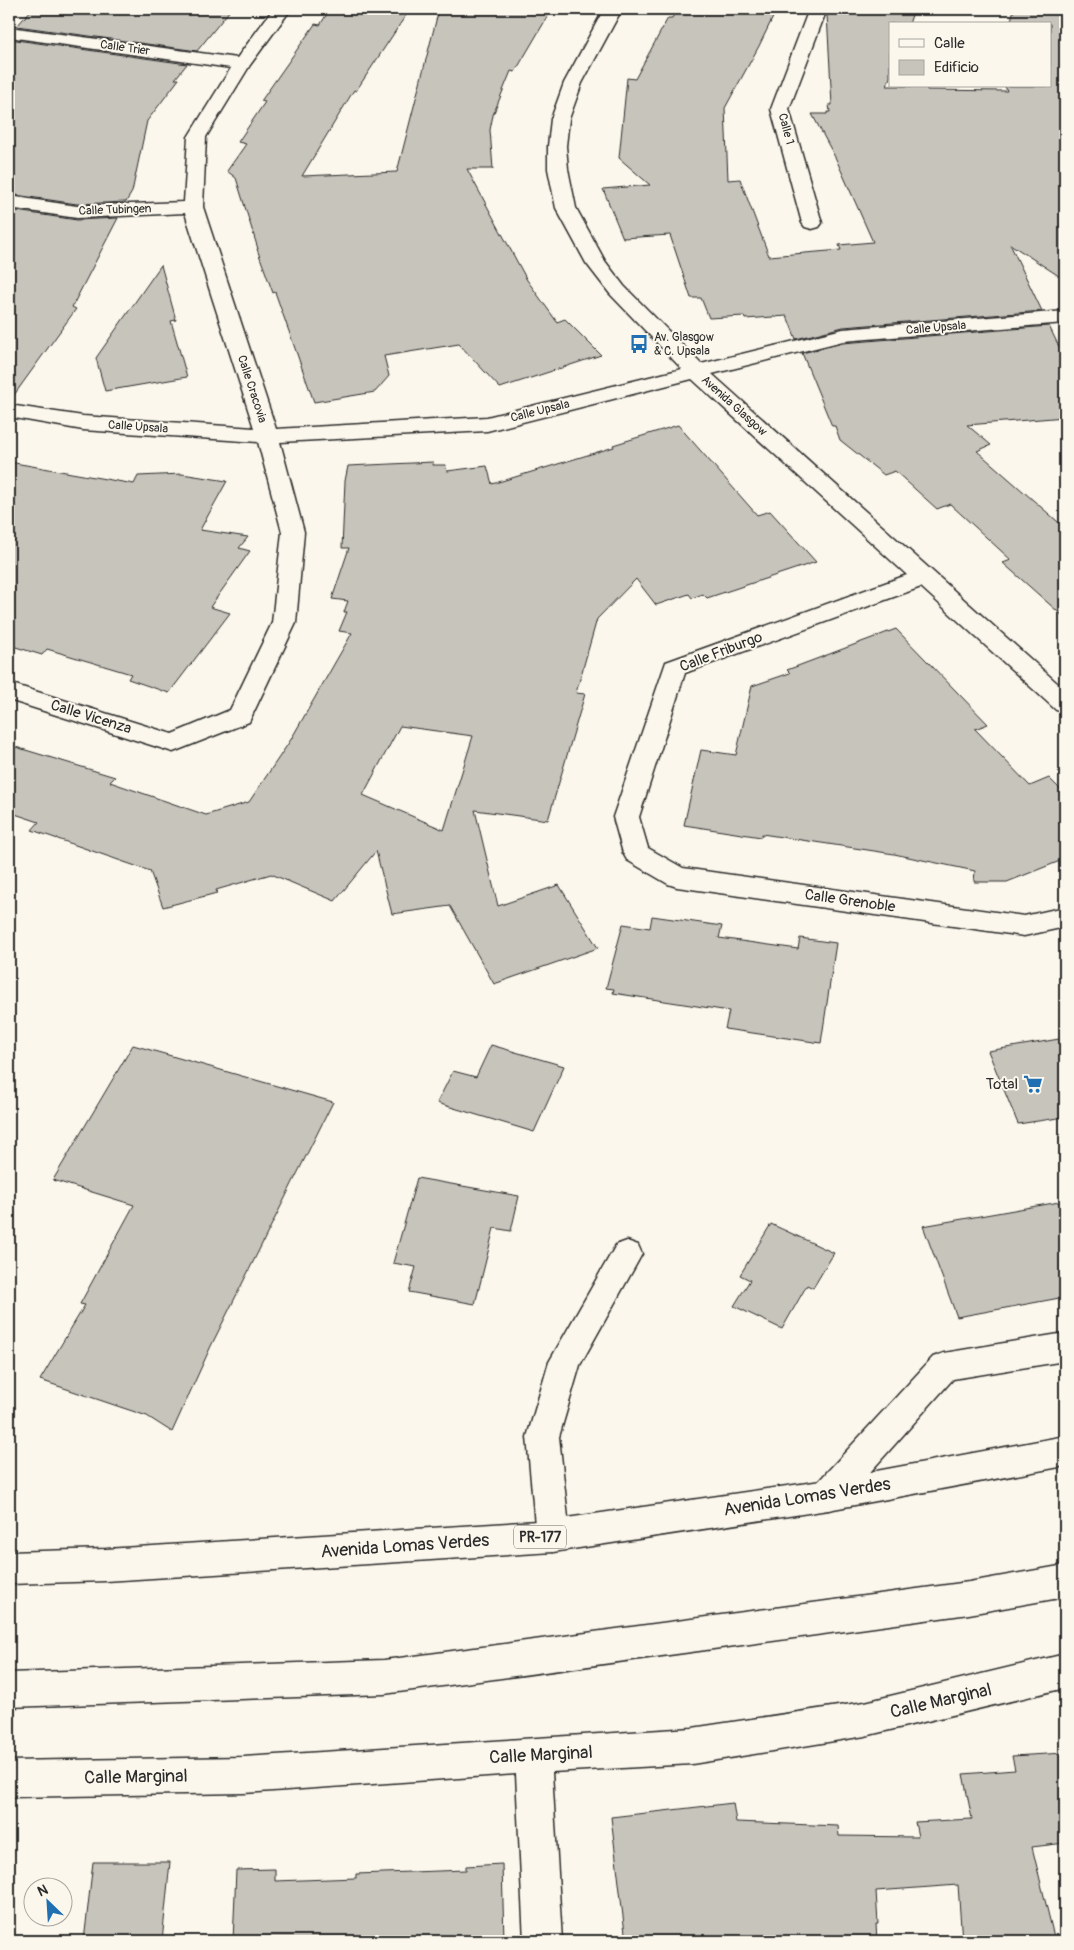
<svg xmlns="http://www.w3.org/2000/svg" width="1074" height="1950" font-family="Pangolin,sans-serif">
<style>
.building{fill:#c7c4bc;stroke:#2b2b2b;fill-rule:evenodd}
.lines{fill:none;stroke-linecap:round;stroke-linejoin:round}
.minor-casing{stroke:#2b2b2b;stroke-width:3}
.major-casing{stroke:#2b2b2b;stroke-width:3}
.minor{fill:#fbf7ec;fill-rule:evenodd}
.major{fill:#fbf7ec;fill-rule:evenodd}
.labels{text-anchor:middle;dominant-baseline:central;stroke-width:4;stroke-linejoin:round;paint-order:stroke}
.far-street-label{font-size:12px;fill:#2b2b2b;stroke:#fbf7ec}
.far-poi-label{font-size:12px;fill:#2b2b2b;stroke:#fbf7ec;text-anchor:start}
.shield{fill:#fbf7ec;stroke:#696865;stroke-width:1}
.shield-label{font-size:14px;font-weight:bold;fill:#2b2b2b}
.street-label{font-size:15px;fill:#2b2b2b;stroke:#fbf7ec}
.poi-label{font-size:15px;fill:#2b2b2b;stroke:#fbf7ec;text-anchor:end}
.near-street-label{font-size:18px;fill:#2b2b2b;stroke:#fbf7ec}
</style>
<rect width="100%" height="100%" fill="#fbf7ec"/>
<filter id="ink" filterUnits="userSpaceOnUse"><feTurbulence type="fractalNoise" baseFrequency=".02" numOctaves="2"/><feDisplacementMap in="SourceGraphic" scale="10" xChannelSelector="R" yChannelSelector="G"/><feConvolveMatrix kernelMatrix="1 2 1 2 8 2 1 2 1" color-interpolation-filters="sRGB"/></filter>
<g filter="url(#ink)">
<g class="building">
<polygon points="32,9 231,9 197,51 17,26"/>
<polygon points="330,9 410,9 356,91 354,90 302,176 397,172 439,9 552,9 515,72 511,71 493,115 490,130 493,169 467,169 527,280 557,322 565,319 601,355 500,388 459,344 384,356 389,376 375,392 314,402 275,292 273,293 257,249 258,249 236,178 227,171 246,144 238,142 265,102 261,101 315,24 320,25"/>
<polygon points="677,9 777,9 759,46 725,108 728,180 740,179 769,256 841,250 839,245 873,242 836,159 812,114 827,114 827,112 830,112 829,105 832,105 827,14 829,9 914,9 909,24 890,24 890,77 887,86 927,86 927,90 1007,91 1005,86 1050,86 1050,24 1010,24 1014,9 1065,9 1065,280 1010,244 1042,311 843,327 796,339 787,316 745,319 744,316 709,318 701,298 691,298 670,235 623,238 603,189 650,185 619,158 627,78 635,79 668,18 672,18"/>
<polygon points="9,39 187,64 175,79 179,79 147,121 132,192 126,202 77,204 9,194"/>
<polygon points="9,210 77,220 118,218 72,307 76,309 9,402"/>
<polygon points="161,265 176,320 171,321 187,377 105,391 96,358"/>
<polygon points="1049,326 1065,359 1065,417 967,425 991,445 977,451 1065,528 1065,618 1003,563 1011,560 950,504 937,509 895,471 884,475 840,440 835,426 832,426 802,353 843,343"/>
<path d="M678,425L757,515L770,511L816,562L707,598L703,594L692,598L689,594L656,605L636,579L597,619L576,693L585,694L548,820L475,810L498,906L559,885L598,948L494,984L450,906L392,914L376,851L335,901L271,874L216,890L217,893L163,907L150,871L32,830L39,822L9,812V745L115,777L110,782L206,815L249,802L290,741L352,633L339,631L347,612H344L348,601L332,599L349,548H342L345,481L348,466L433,462V465H445L447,471L487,466L492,484L614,447L613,445ZM400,726L473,736L444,830L363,795Z"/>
<polygon points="9,462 134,484 138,476 182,474 227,481 200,530 248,537 239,548 250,551 210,607 230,613 169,693 128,679 131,674 47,649 42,655 9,645"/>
<polygon points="896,629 988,724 975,729 1030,786 1049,778 1065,794 1065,859 1007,882 974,882 975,871 894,854 762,834 761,837 684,825 701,750 736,755 752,686 790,673 787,670"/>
<polygon points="652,916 722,926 719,938 798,949 800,938 836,943 821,1043 725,1029 729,1011 613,993 614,989 606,988 623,924 650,928"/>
<polygon points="1065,1038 1065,1117 1018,1124 988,1051"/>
<polygon points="133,1045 333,1102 211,1346 172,1432 147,1416 40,1380 85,1305 80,1304 134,1205 53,1180"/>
<polygon points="491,1045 564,1066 534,1132 437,1103 453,1071 476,1077"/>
<polygon points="417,1178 519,1196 511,1231 494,1228 475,1304 409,1292 416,1267 393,1263"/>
<polygon points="1065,1201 1065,1297 957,1317 923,1226"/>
<polygon points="771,1224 834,1253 813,1288 807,1285 782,1329 734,1306 750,1280 740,1275"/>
<polygon points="1065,1753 1065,1843 1032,1847 1055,1941 962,1941 958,1885 876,1891 878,1924 876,1924 877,1941 626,1941 611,1817 733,1803 736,1822 838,1826 839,1836 918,1837 915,1822 972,1819 963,1774 1015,1770 1012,1756"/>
<polygon points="93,1862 170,1862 162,1941 84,1941"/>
<polygon points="502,1864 504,1941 233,1941 236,1870 275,1869 275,1881 356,1878 356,1874 466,1870 466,1866"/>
</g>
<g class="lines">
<g class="minor-casing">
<g id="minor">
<polygon points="273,9 291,9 250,65 206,137 203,207 276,429 487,417 682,369 610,294 586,263 556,208 548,169 548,146 551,119 564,83 604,9 622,9 582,83 569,119 566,146 568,169 576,208 605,261 624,286 701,364 843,329 1065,311 1065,323 843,341 712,374 1065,690 1065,712 1056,710 921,587 685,673 639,817 648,848 683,868 1024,916 1065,907 1065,927 1024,936 677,887 668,884 627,860 623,853 613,817 666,662 907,575 692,379 487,431 280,442 304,532 296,623 249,722 173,752 9,700 9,683 172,734 230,710 272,623 282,532 258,442 83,430 9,417 9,405 83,416 254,428 185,213 77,218 9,208 9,196 77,206 184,202 188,137 231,68 9,37 9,27 237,58"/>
<polygon points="809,9 827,9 789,109 822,223 819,227 812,229 805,227 802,223 771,109"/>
<polygon points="627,1241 638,1245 642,1254 580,1365 559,1437 570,1536 565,1547 553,1552 541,1547 536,1536 527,1437 549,1362 616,1245"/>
<polygon points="1065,1333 1065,1361 953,1379 840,1506 828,1510 816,1506 812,1495 816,1484 933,1357 944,1353"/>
<polygon points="1065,1654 1065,1688 865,1736 692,1764 552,1772 562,1941 524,1941 516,1774 244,1793 9,1797 9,1761 244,1757 692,1728 865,1702"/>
</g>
</g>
<g class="major-casing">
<g id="major">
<polygon points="1065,1436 1065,1466 828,1510 553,1552 106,1581 9,1584 9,1552 106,1549 553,1520 828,1480"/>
<polygon points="1065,1565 1065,1597 969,1614 384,1694 9,1707 9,1673 384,1660 969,1582"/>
</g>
</g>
<use href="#minor" class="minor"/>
<use href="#major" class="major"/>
</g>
</g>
<defs>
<g id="bus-bare" transform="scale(1.5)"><path d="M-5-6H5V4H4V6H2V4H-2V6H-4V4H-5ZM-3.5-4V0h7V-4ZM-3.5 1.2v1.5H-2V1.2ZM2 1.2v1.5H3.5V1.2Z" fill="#1f6fb2" stroke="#fbf7ec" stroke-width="2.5" paint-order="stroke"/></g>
<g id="supermarket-bare" transform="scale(1.5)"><path d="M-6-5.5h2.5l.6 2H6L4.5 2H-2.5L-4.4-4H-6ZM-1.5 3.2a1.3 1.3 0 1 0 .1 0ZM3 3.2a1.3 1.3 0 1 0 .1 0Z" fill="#1f6fb2" stroke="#fbf7ec" stroke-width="2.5" paint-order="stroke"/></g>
</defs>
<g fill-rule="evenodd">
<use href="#bus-bare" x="639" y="344"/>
<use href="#supermarket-bare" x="1033" y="1084"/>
</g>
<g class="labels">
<g class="far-street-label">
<text transform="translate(125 48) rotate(8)">Calle Trier</text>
<text transform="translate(786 129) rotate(75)">Calle 1</text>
<text transform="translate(115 210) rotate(-2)">Calle Tubingen</text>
<text transform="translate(936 328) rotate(-5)">Calle Upsala</text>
<text transform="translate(252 389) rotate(72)">Calle Cracovia</text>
<text transform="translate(734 406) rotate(42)">Avenida Glasgow</text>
<text transform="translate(540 411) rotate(-14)">Calle Upsala</text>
<text transform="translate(138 427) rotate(4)">Calle Upsala</text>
</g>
<g class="far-poi-label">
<text x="654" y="337">Av. Glasgow<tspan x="654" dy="14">&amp; C. Upsala</tspan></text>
</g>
<rect class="shield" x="514" y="1525.5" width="52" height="23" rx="4"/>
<g class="shield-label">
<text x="540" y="1537">PR-177</text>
</g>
<g class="street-label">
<text transform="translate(721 652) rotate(-21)">Calle Friburgo</text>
<text transform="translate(91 717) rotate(17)">Calle Vicenza</text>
<text transform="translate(850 901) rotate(8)">Calle Grenoble</text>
</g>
<g class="poi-label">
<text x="1018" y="1084">Total</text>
</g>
<g class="near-street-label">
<text transform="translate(807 1497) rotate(-9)">Avenida Lomas Verdes</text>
<text transform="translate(405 1546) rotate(-4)">Avenida Lomas Verdes</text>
<text transform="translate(941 1701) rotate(-13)">Calle Marginal</text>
<text transform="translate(541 1755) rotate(-3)">Calle Marginal</text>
<text transform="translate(136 1777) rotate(-1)">Calle Marginal</text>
</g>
</g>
<rect width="1074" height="1950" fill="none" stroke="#fbf7ec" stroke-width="30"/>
<rect x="15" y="15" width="1044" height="1920" fill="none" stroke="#2b2b2b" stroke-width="2" filter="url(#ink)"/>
<rect x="889" y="22" width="162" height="65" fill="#fbf7ec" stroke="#a8a59f"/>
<rect x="899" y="39" width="25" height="8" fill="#fbf7ec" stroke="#a8a59f"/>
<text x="934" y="48" font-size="15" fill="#2b2b2b">Calle</text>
<rect x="899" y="60" width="25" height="15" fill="#c7c4bc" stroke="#a8a59f"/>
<text x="934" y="72" font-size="15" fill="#2b2b2b">Edificio</text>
<g transform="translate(48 1902) rotate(335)"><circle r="24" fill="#fbf7ec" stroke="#a8a59f"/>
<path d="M0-4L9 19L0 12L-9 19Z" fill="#1f6fb2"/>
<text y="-8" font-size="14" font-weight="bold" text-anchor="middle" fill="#2b2b2b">N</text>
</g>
</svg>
